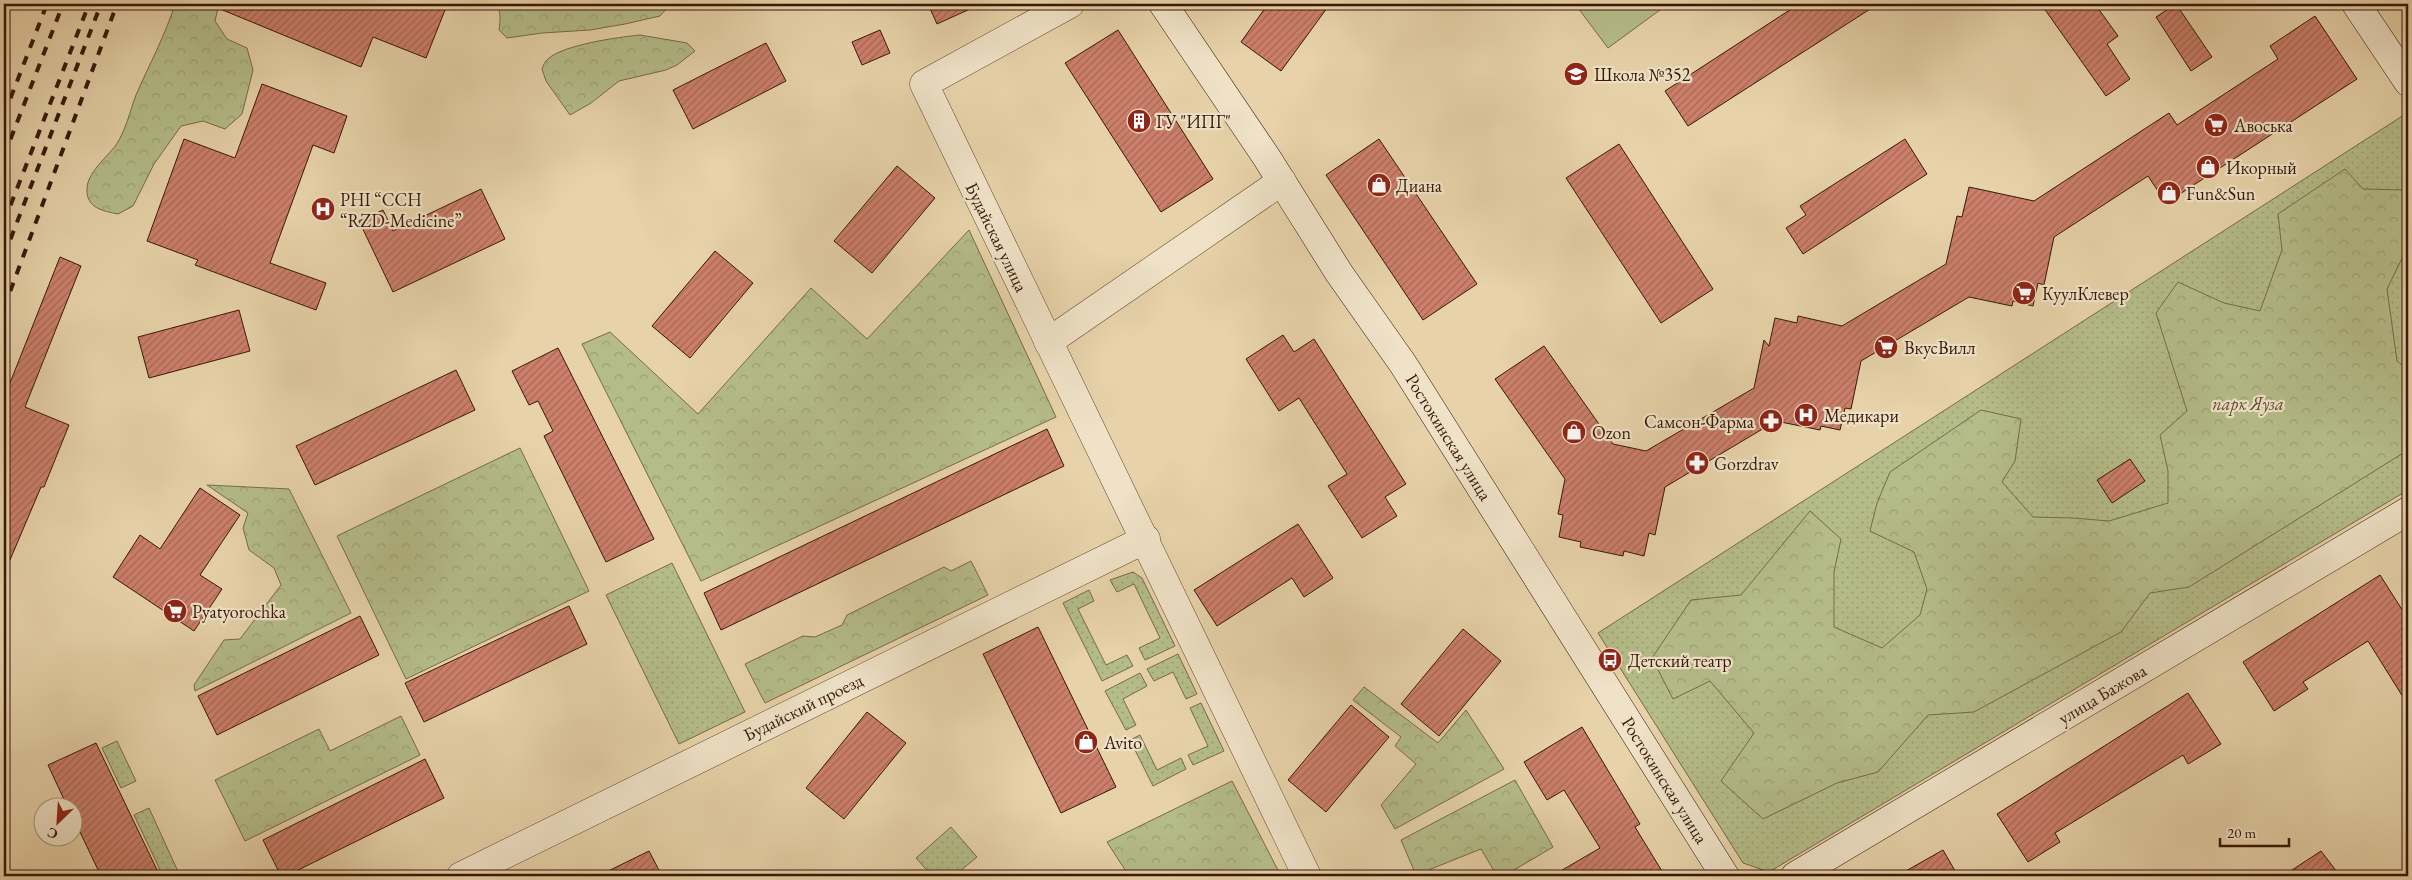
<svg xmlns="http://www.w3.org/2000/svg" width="2412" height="880" font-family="'EB Garamond',serif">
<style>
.green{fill:url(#green-dots);stroke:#766a48}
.forest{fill:url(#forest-crowns);stroke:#766a48}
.pitch{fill:#b4bc89;stroke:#766a48}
.building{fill:url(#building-hatch);stroke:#381707}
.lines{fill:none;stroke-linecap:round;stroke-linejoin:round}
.street-casing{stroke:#644630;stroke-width:29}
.secondary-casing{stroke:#381707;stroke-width:29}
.street{stroke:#efe2c7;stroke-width:28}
.secondary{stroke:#efe2c7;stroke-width:28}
.rail{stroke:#381707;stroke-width:4;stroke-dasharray:9 9;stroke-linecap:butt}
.labels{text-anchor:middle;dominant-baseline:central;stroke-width:4.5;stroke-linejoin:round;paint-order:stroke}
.poi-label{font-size:18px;fill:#381707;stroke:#efe2c7;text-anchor:start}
.street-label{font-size:18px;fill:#381707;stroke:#efe2c7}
.park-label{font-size:18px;font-style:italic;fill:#5d492e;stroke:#efe2c7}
</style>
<defs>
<pattern id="green-dots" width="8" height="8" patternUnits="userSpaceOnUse" patternTransform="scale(1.25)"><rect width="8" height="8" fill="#b4bc89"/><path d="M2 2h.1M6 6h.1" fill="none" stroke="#9ca175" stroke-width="1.8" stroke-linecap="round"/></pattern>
<pattern id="forest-crowns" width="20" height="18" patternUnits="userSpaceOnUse" patternTransform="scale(1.25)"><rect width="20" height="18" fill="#b4bc89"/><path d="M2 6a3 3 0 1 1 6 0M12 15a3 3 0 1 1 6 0" fill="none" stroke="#9ca175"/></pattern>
<pattern id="building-hatch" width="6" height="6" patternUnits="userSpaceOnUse" patternTransform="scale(1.25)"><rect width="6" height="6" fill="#cc7f6b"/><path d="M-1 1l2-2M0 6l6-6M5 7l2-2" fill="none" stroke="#a76756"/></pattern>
</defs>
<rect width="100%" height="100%" fill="#e7d2a9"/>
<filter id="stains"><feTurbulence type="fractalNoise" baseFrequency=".004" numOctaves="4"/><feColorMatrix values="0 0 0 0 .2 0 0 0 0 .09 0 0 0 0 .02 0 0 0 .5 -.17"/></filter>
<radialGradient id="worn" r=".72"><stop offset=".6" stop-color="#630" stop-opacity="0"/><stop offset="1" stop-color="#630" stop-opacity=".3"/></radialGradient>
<g class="green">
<polygon points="2407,113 2408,490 1769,872 1743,863 1598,633"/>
<polygon points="672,563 745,712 679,744 606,595"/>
<polygon points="1133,572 1142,578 1175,646 1145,660 1139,648 1160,638 1134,584 1117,592 1110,580"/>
<polygon points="1089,590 1094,601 1078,609 1106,665 1127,655 1133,666 1102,681 1063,603"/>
<polygon points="1178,654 1197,694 1186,699 1173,672 1154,681 1147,669"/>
<polygon points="1140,673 1147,686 1123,699 1136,725 1126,730 1105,691"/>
<polygon points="1201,703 1224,751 1193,765 1188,755 1208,746 1190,708"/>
<polygon points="1140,735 1157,770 1181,758 1186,769 1153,786 1130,740"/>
<polygon points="117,741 136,781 121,788 102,748"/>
<polygon points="149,808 180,876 163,876 134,815"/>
<polygon points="951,827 977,857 954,876 932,876 916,858"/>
</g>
<g class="forest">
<path d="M175,4H219L215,21L227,39L247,48L253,70L242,114L225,129L203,121L181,126L154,164L133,206L118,214C103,211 86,208 87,189C87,173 107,157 116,145C126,130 130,111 136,95C149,65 165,36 175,4Z"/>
<path d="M495,4H666L668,7L660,16L625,24L590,30L542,33L507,38L499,30C500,22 502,10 495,4Z"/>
<path d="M640,35L687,43L695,51L677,65L666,70L619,81L591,103L570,115L546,81L542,69C543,66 545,61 548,59C562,45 619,37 640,35Z"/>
<polygon points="2345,169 2363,189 2407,190 2408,194 2408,246 2387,289 2397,361 2408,370 2408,450 2189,587 2150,593 2121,632 1974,712 1928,715 1878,772 1837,783 1763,819 1721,781 1754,733 1710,681 1673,699 1652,658 1691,600 1741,595 1810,511 1841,539 1834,572 1834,627 1882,648 1920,615 1927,589 1914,552 1870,531 1877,503 1890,472 1981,410 2021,419 2015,461 2002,482 2033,517 2073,518 2109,521 2168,503 2168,471 2160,435 2187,411 2156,313 2178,282 2224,303 2260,311 2282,250 2278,214"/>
<polygon points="969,230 1056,417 701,581 582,344 610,332 698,414 811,288 867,339"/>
<polygon points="520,448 589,591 406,679 337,536"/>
<polygon points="207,485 289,489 351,613 195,691 194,685 224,640 240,639 281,585 274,568 249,550 243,528 248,513"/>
<polygon points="971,561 988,595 765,703 745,664 803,636 815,637 842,625 847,615 944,567 951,571"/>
<polygon points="1364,687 1438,743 1466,710 1504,769 1395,829 1381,805 1416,764 1395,746 1401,737 1353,700"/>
<polygon points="401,716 420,755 245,841 215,780 319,729 330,751"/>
<polygon points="1515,780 1553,847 1504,876 1497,876 1481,849 1416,875 1401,840"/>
<polygon points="1232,781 1281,876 1129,876 1107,842"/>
</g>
<polygon class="pitch" points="1575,4 1668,4 1608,48"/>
<g class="building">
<polygon points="208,4 431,4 445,10 426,58 373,37 361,67"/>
<polygon points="928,4 981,4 937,24"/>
<polygon points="1268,4 1330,4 1281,71 1241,42"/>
<polygon points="1799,4 1878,4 1688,126 1665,91"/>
<polygon points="2041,4 2095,4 2118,36 2107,44 2130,79 2106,96"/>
<polygon points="2176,4 2212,57 2191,71 2156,17"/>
<polygon points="2315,16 2357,79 2166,203 2148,176 2054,237 2044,285 2038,283 2033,306 2013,301 2012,306 1969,297 1861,361 1851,409 1845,408 1840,430 1821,426 1820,430 1776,421 1665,487 1655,535 1649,533 1644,556 1624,551 1623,556 1580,547 1581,542 1559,537 1563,515 1558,514 1565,479 1495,379 1544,346 1613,444 1646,451 1754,388 1764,340 1769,346 1775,318 1797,323 1798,316 1842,326 1946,264 1957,216 1962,217 1969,187 2034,201 2169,113 2177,125 2278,59 2270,46"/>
<polygon points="880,30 890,53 862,65 852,42"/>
<polygon points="1118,30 1213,179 1161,212 1065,63"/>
<polygon points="766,43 786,81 693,129 673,90"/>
<polygon points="262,84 347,116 334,153 313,145 270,263 326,283 316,310 195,265 198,260 147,241 184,139 235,158"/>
<polygon points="1379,139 1477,284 1423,320 1326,175"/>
<polygon points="1905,139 1927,174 1803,254 1786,228 1806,215 1800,206"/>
<polygon points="1619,144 1713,289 1661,323 1566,178"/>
<polygon points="897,166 935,198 872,273 834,241"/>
<polygon points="481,189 505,239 393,292 359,221 383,210 393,231"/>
<polygon points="715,251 753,283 690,358 652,326"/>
<polygon points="60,257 81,266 25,407 69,425 44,487 41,487 4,574 4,398"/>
<polygon points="239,310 250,351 149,378 138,337"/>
<polygon points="1283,335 1294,352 1314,339 1406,484 1385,497 1397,516 1362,538 1328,486 1347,474 1299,398 1279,411 1246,359"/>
<polygon points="558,348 654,539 606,562 544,436 553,431 538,401 529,405 512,371"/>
<polygon points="456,370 475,410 315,485 296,446"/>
<polygon points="1047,429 1064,466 721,630 704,593"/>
<polygon points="2130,459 2145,481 2112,503 2097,480"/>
<polygon points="200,488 240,515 200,575 222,589 194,631 113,577 140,535 160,549"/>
<polygon points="1298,524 1333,578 1304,597 1292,578 1217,626 1194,590"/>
<polygon points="2380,575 2408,619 2408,705 2368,641 2303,682 2308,689 2274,711 2243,662"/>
<polygon points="569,606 587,644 424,722 405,683"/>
<polygon points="360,616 379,655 217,735 198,696"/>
<polygon points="1038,627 1116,787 1061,813 983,654"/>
<polygon points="1463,629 1501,661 1439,736 1401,704"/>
<polygon points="2188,693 2221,744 2188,764 2183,755 2055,833 2060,842 2028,862 1997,814"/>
<polygon points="1351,705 1389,737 1326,812 1288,780"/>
<polygon points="867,712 906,743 844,819 806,788"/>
<polygon points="1582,727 1640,824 1635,827 1665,876 1552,876 1600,848 1564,790 1547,800 1524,762"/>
<polygon points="96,743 160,876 101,876 79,830 72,833 72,808 68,808 48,765"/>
<polygon points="425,759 444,798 286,876 281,876 263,840"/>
<polygon points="1943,850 1958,876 1897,876"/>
<polygon points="649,851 662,876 598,876"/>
<polygon points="2321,851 2340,876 2283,876"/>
</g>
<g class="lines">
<g class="street-casing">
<g id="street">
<polyline points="1070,4 924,84 1307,876"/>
<polyline points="1048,342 1282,181"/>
<polyline points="461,876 1146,539"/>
</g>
</g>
<g class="secondary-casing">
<g id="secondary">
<polyline points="1163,4 1267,158 1339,273 1403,364 1725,876"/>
<polyline points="2356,4 2408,82"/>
<polyline points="1795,876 2408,511"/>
</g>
</g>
<use href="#street" class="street"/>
<use href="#secondary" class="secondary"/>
<g class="rail">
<polyline points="4,115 47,4"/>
<polyline points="4,156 63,4"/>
<polyline points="4,222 89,4"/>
<polyline points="4,256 101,4"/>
<polyline points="4,308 117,4"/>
</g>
</g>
<defs>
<g id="school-disc" transform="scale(1.25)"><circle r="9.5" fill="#8f2418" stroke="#efe2c7"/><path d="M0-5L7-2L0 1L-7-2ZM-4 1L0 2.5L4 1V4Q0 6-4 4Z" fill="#fff"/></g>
<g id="building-disc" transform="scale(1.25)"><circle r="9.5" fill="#8f2418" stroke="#efe2c7"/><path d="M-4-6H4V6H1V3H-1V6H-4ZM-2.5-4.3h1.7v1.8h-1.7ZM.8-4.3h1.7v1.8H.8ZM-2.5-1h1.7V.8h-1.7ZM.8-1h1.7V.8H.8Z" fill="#fff"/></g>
<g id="supermarket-disc" transform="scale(1.25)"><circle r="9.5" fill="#8f2418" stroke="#efe2c7"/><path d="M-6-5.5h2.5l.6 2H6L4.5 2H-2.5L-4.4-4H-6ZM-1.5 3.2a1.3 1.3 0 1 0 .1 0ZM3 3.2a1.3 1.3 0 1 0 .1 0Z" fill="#fff"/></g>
<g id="shop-disc" transform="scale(1.25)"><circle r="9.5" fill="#8f2418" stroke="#efe2c7"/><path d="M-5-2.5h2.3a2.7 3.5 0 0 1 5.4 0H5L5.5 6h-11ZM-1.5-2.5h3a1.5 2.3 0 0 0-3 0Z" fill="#fff"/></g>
<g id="hospital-disc" transform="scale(1.25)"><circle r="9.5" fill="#8f2418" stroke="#efe2c7"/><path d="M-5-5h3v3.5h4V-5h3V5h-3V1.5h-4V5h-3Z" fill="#fff"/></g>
<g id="pharmacy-disc" transform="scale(1.25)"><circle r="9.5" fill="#8f2418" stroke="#efe2c7"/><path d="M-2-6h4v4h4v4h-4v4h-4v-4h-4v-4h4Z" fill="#fff"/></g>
<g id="bus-disc" transform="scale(1.25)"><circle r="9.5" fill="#8f2418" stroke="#efe2c7"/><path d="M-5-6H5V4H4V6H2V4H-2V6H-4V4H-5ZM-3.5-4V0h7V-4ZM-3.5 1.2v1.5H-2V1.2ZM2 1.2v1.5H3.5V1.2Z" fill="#fff"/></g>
</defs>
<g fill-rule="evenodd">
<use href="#school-disc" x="1576" y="74"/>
<use href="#building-disc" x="1139" y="121"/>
<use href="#supermarket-disc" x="2216" y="125"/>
<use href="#shop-disc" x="2208" y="167"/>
<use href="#shop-disc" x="1379" y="185"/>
<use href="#shop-disc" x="2169" y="193"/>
<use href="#hospital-disc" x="323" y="209"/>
<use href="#supermarket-disc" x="2024" y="293"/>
<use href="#supermarket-disc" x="1886" y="347"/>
<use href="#hospital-disc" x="1806" y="415"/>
<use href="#pharmacy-disc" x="1771" y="421"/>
<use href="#shop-disc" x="1574" y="432"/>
<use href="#pharmacy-disc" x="1697" y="463"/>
<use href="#supermarket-disc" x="175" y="611"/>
<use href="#bus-disc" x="1610" y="660"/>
<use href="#shop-disc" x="1086" y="742"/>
</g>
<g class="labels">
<g class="poi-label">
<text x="1594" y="74">Школа №352</text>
<text x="1156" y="121">ГУ "ИПГ"</text>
<text x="2234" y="125">Авоська</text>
<text x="2226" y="167">Икорный</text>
<text x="1396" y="185">Диана</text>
<text x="2186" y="193">Fun&amp;Sun</text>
<text x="340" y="199">PHI “CCH<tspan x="340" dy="21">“RZD-Medicine”</tspan></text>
<text x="2042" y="293">КуулКлевер</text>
<text x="1904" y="347">ВкусВилл</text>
<text x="1824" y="415">Медикари</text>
<text x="1754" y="421" text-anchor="end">Самсон-Фарма</text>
<text x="1592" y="432">Ozon</text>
<text x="1714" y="463">Gorzdrav</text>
<text x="192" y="611">Pyatyorochka</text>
<text x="1628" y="660">Детский театр</text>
<text x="1104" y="742">Avito</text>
</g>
<g class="street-label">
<text transform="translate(997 237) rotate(64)">Будайская улица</text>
<text transform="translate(1449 437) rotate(58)">Ростокинская улица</text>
<text transform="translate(2102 694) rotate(-31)">улица Бажова</text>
<text transform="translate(803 707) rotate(-26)">Будайский проезд</text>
<text transform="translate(1665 780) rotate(58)">Ростокинская улица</text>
</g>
<g class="park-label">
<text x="2248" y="403">парк Яуза</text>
</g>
</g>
<rect width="2412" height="880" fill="none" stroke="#e7d2a9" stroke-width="20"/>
<rect x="5" y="5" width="2402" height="870" fill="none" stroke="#381707" stroke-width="2.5"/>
<rect x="10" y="10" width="2392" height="860" fill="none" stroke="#381707"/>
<g transform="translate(58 822) rotate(205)"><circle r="24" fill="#efe2c7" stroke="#a6917a"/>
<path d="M0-4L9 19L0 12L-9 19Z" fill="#8f2418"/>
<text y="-8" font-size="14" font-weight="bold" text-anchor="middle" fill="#381707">С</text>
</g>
<path d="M2220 838v8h69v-8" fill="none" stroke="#381707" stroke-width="2.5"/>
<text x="2227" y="838" font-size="15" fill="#381707" stroke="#efe2c7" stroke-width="4" paint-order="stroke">20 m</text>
<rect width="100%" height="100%" filter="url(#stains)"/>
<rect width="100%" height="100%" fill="url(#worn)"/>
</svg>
